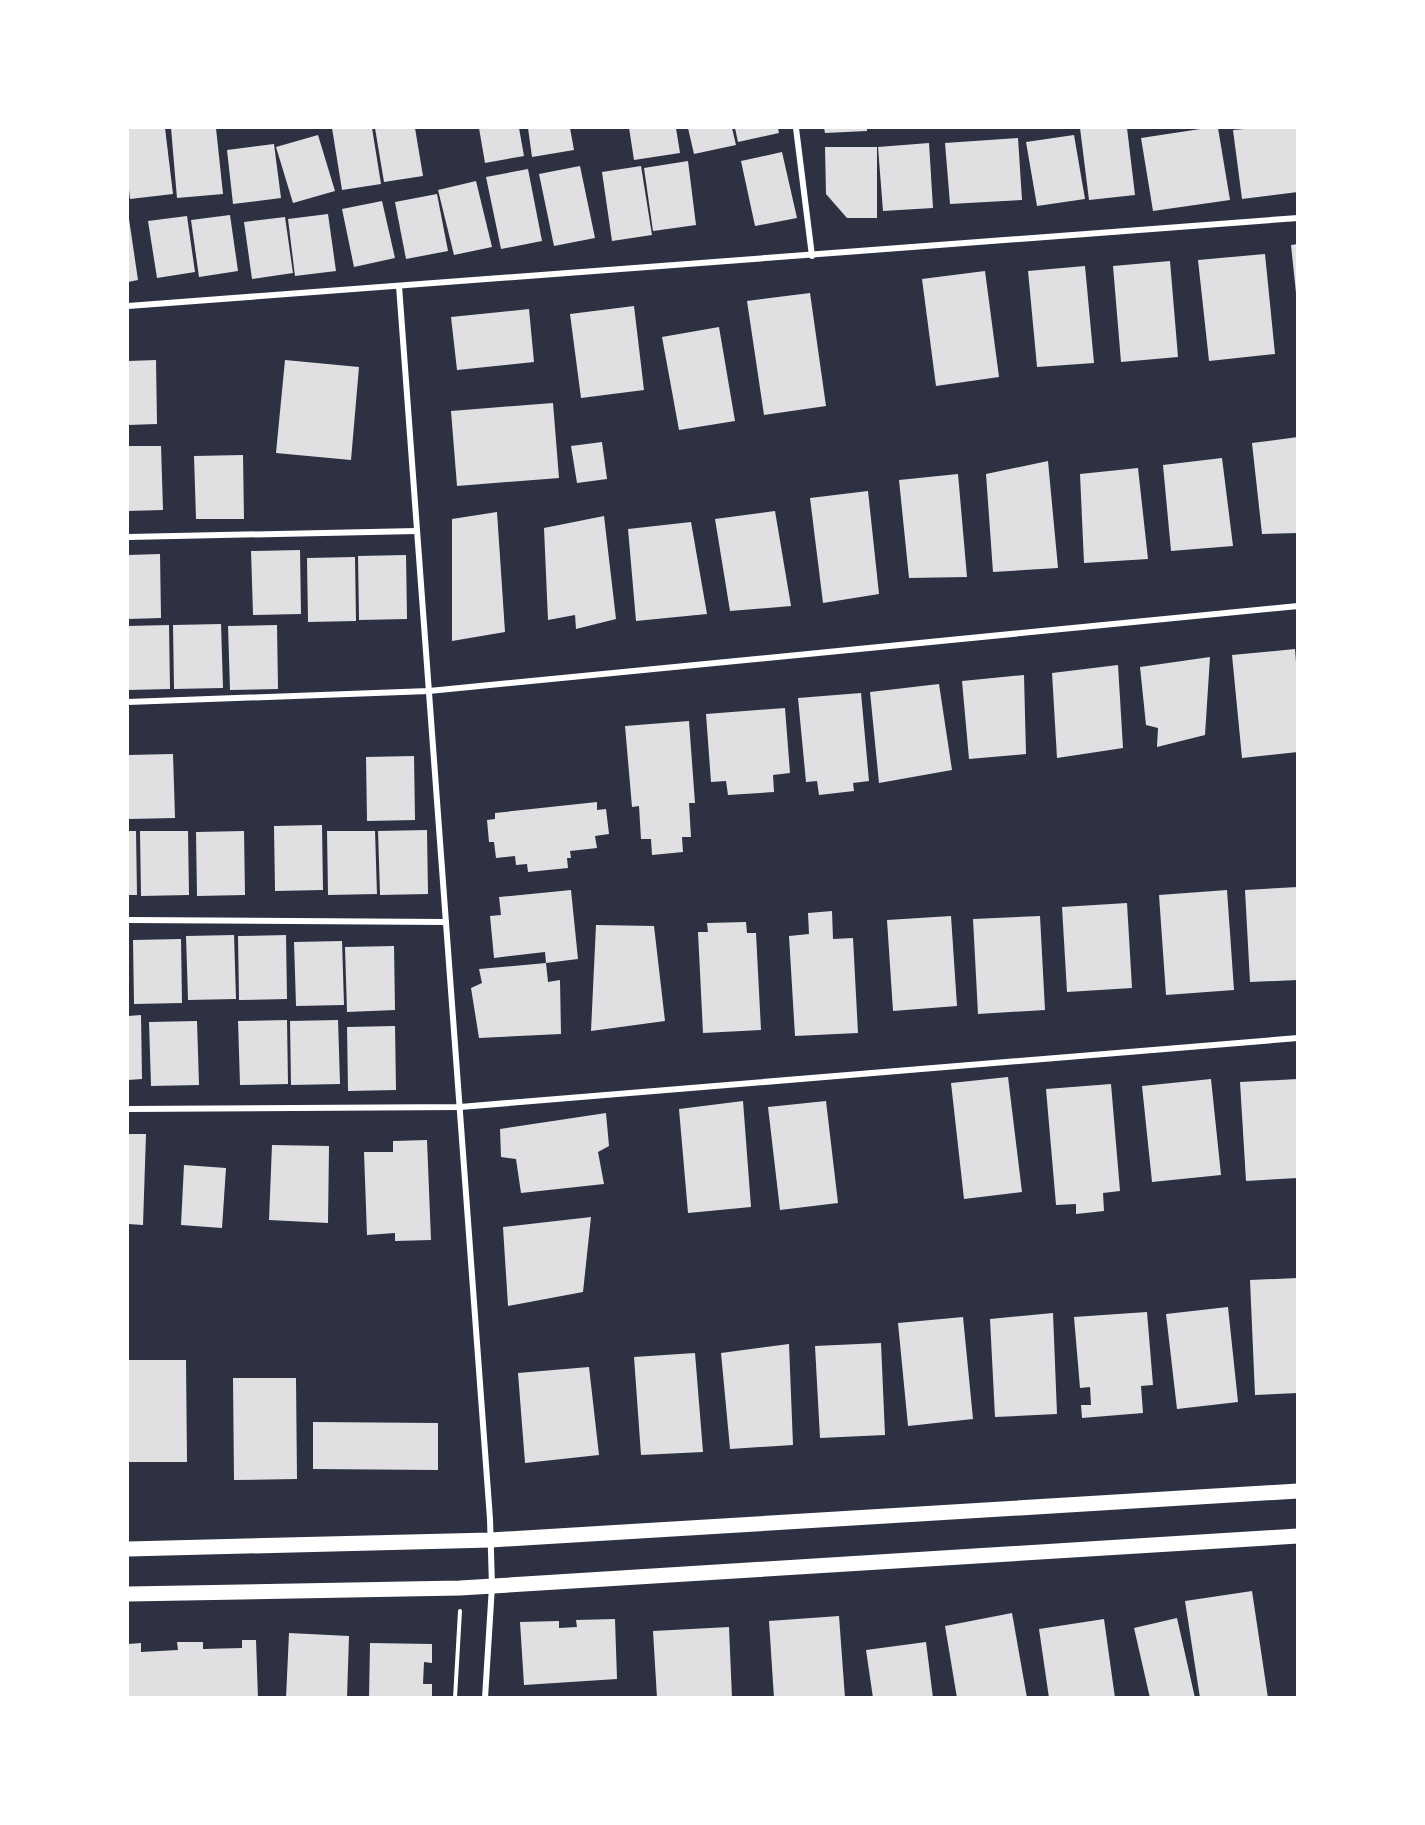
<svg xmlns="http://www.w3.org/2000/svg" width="1425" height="1825" font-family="'Titillium Web',sans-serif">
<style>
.building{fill:#e0e0e3}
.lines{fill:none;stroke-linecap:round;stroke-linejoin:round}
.path{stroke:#fff;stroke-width:4}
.minor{stroke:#fff;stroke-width:6}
.primary{stroke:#fff;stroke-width:15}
</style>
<rect width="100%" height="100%" fill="#2d3142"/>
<g class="building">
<polygon points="128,128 165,128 173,194 130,199 128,181"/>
<polygon points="171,128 216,128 223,194 177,198"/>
<polygon points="332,128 372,128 381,184 342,190"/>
<polygon points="375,128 415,128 423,176 384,182"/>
<polygon points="479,128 519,128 524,156 485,163"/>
<polygon points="528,128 570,128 574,150 532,157"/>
<polygon points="629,128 676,128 680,153 634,160"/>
<polygon points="688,128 732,128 736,145 694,154"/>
<polygon points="735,128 778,128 779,133 738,142"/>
<polygon points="824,128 867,128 867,131 825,133"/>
<polygon points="1080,128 1127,128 1135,195 1089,200"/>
<polygon points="1207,128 1218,128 1230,200 1153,211 1141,138"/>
<polygon points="1255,128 1297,128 1298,192 1242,199 1233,130"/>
<polygon points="318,135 335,191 293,203 276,147"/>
<polygon points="1074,135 1085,199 1037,206 1026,142"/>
<polygon points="1018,138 1022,200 950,204 945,143"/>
<polygon points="929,143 933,208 883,211 878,147"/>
<polygon points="274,144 281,198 233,204 227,150"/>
<polygon points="825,147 877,147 877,218 847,218 826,194"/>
<polygon points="782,152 797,218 755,226 741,161"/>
<polygon points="688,161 696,225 653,231 644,168"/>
<polygon points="580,166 595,238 554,246 539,174"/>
<polygon points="641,166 652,235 612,241 602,172"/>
<polygon points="528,169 542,241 501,249 486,177"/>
<polygon points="476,181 492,247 454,255 438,190"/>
<polygon points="437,194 448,251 406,259 395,202"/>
<polygon points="382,201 395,258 354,267 342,209"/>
<polygon points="328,214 336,271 295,276 288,219"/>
<polygon points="230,215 238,271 199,277 191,220"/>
<polygon points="187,216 195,272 157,278 148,221"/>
<polygon points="285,217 293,273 252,279 244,222"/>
<polygon points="128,219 129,219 138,280 128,282"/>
<polygon points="1298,244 1298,293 1296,293 1291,245"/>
<polygon points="1265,254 1275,354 1209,361 1198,260"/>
<polygon points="1170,261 1178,357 1121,362 1113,266"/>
<polygon points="1085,266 1094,363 1037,367 1028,271"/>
<polygon points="985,271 999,377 936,386 922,279"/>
<polygon points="810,293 826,406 764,415 747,301"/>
<polygon points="634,306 644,390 581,398 570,314"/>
<polygon points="529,309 534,362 457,370 451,317"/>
<polygon points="719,327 735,421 679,430 662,337"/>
<polygon points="156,360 157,424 128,425 128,361"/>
<polygon points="285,360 359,367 351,460 276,453"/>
<polygon points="553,403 559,478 457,486 451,411"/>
<polygon points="1298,437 1298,533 1262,534 1252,443"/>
<polygon points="602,442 607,479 577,483 571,446"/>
<polygon points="128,446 161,446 163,510 128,511"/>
<polygon points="243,455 244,519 196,519 194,456"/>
<polygon points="1222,458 1233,546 1171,551 1163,465"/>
<polygon points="1048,461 1058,568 993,572 986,474"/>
<polygon points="1138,468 1148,559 1084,563 1080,474"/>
<polygon points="958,474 967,577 909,578 899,480"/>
<polygon points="868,491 879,594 823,603 810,498"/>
<polygon points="775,511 791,606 730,611 715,519"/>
<polygon points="497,512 505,632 452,641 452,519"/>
<polygon points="604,516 616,619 576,629 575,615 548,620 544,528"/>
<polygon points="691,522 707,614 636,621 628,529"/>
<polygon points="300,550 301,614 253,615 251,551"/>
<polygon points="160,554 161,618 128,619 128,555"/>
<polygon points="406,555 407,619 359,620 358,556"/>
<polygon points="355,557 356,621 308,622 307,558"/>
<polygon points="221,624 223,688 174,689 173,625"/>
<polygon points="169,625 170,689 128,690 128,626"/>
<polygon points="277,625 278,689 230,690 228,626"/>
<polygon points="1295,649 1298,689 1298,752 1242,758 1232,655"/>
<polygon points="1210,657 1205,735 1157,747 1158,728 1146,725 1140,667"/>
<polygon points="1118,665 1123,748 1057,758 1052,673"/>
<polygon points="1024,675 1026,754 969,759 962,681"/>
<polygon points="939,684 952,770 879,783 870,692"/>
<polygon points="861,693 869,781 853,783 854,791 819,795 817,781 806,782 798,698"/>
<polygon points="785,708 790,773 773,775 774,792 728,795 726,781 711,782 706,714"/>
<polygon points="689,721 695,803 689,803 691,837 682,837 683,852 652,855 651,839 641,839 639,806 632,807 625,726"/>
<polygon points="173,754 175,818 128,819 128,755"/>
<polygon points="414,756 415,820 367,821 366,757"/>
<polygon points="597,802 597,810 606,809 609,834 595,836 597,848 570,851 571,858 567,858 568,868 528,872 527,864 516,865 515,856 496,858 494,842 489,842 487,820 495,819 495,813"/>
<polygon points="322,825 323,890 275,891 274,826"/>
<polygon points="427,830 428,894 380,895 378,831"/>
<polygon points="128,831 136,831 137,895 128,895"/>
<polygon points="140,831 188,831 189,895 141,896"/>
<polygon points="244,831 245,895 197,896 196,832"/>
<polygon points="327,831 375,831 377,894 328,895"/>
<polygon points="1298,887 1298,980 1250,982 1245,890"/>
<polygon points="571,890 578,959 546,963 545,952 494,958 490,916 501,915 499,897"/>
<polygon points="1227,890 1234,990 1166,995 1159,895"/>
<polygon points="1127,903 1132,988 1067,992 1062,907"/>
<polygon points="832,911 833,939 853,938 858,1033 795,1036 789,936 809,934 808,913"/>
<polygon points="951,916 957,1006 893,1011 887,920"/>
<polygon points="1040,916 1045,1010 978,1014 973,919"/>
<polygon points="746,922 747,933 756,933 761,1030 703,1033 698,932 708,932 707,923"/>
<polygon points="596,925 654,926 665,1021 591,1031"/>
<polygon points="234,935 236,999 188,1000 186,936"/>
<polygon points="286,935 287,999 239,1000 238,936"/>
<polygon points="181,939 182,1003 134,1004 133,940"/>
<polygon points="342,941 344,1005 296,1006 294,942"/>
<polygon points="394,946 395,1010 347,1012 345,947"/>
<polygon points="546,963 548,982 560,980 561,1034 479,1038 471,988 482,983 479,969"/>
<polygon points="141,1015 142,1079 128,1080 128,1016"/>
<polygon points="287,1020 288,1084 240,1085 238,1021"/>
<polygon points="338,1020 340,1084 291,1085 290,1021"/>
<polygon points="197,1021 199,1085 151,1086 149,1022"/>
<polygon points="395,1026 396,1090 348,1091 347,1027"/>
<polygon points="1008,1077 1022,1192 964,1199 951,1083"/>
<polygon points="1211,1079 1221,1175 1152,1182 1142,1086"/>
<polygon points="1298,1079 1298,1178 1246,1181 1240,1082"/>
<polygon points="1111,1084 1120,1191 1103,1193 1104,1211 1076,1214 1076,1204 1056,1205 1046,1089"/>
<polygon points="743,1101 751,1207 688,1213 679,1109"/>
<polygon points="826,1101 838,1203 780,1210 768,1107"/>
<polygon points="606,1113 609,1146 598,1152 604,1184 521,1193 516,1159 501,1157 500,1129"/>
<polygon points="128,1134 146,1134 143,1225 128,1224"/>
<polygon points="427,1140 431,1240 395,1241 395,1233 367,1235 364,1152 393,1152 393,1141"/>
<polygon points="272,1145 329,1146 328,1223 269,1220"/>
<polygon points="184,1165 226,1168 222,1228 181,1225"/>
<polygon points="591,1217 583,1292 508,1306 503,1227"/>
<polygon points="1298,1278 1298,1393 1255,1395 1250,1280"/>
<polygon points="1228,1307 1238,1402 1177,1409 1166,1314"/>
<polygon points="1147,1312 1153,1385 1141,1386 1143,1413 1082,1418 1081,1405 1091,1405 1090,1387 1080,1388 1074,1317"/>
<polygon points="1053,1313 1057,1414 995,1417 990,1319"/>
<polygon points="963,1317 973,1419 908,1426 898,1323"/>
<polygon points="881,1343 885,1435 820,1438 815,1346"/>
<polygon points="789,1344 793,1445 730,1449 721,1353"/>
<polygon points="695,1353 703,1452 641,1455 634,1357"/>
<polygon points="128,1360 186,1360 187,1462 128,1462"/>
<polygon points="589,1367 599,1455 525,1463 518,1373"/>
<polygon points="233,1378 296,1378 297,1479 234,1480"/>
<polygon points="313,1422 438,1423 438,1470 313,1469"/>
<polygon points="1252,1591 1268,1698 1200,1698 1185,1601"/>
<polygon points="1012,1613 1027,1698 957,1698 945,1626"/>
<polygon points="839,1616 845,1698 774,1698 769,1621"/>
<polygon points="1177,1618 1195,1698 1150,1698 1134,1628"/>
<polygon points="615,1619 617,1679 524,1685 520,1622 559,1621 559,1628 577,1627 576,1620"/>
<polygon points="1104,1619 1115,1698 1049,1698 1039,1629"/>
<polygon points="729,1627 732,1698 657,1698 653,1631"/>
<polygon points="289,1633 349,1636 347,1698 286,1698"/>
<polygon points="242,1640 256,1640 258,1698 128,1698 128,1644 141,1643 141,1652 178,1650 177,1642 203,1642 203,1649 242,1648"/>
<polygon points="926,1642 933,1698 873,1698 866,1650"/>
<polygon points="370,1643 432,1644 432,1663 424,1662 423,1684 432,1684 432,1698 369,1698"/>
</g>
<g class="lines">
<polyline class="path" points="455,1698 460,1611"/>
<g class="minor">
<polyline points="796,128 812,256"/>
<polyline points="399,286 490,1519 492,1586 485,1698"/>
<polyline points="128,306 1298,218"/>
<polyline points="128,537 417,531"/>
<polyline points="128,702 429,691 1298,606"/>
<polyline points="128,920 446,922"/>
<polyline points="128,1109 460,1107 1298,1038"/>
</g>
<g class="primary">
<polyline points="128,1549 491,1540 1298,1491"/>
<polyline points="128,1594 460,1588 1298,1536"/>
</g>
</g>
<rect width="1425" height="1825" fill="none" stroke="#ffffff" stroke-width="258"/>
</svg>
